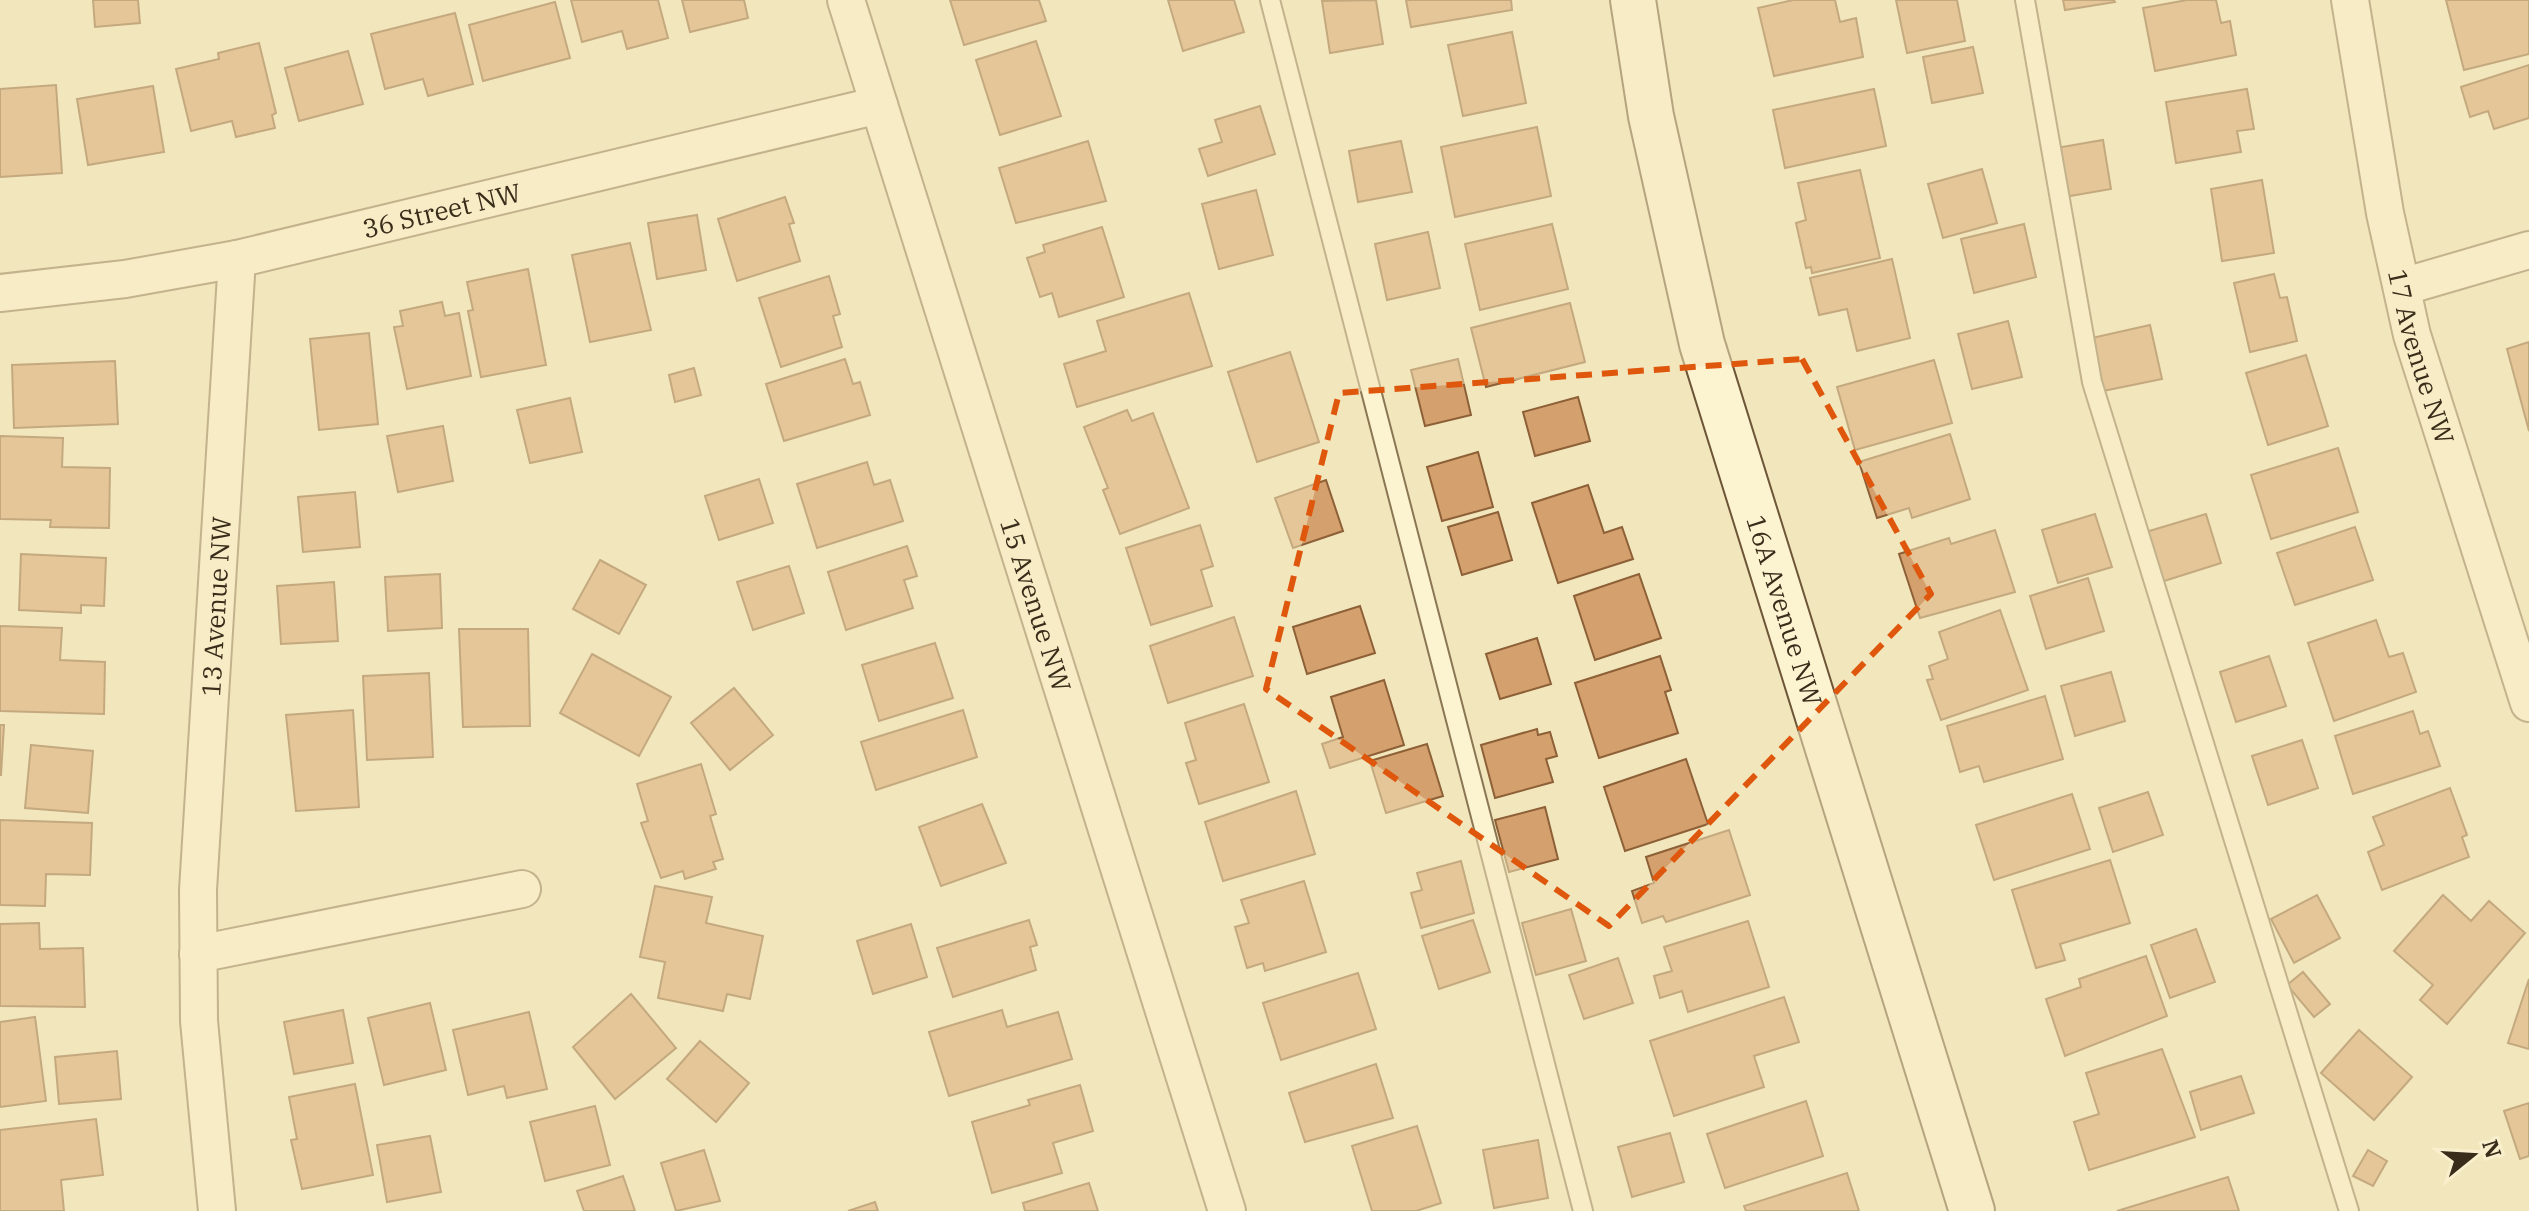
<svg xmlns="http://www.w3.org/2000/svg" width="2529" height="1211" font-family="'IBM Plex Serif',serif">
<style>
.building{fill:#d4a16e;stroke:#8d6037;stroke-width:2}
.lines{fill:none;stroke-linecap:round;stroke-linejoin:round}
.lane-casing{stroke:#8b7654;stroke-width:22}
.street-casing{stroke:#8b7654;stroke-width:40}
.secondary-casing{stroke:#6d5637;stroke-width:48}
.lane{stroke:#fcf3d0;stroke-width:18}
.street{stroke:#fcf3d0;stroke-width:36}
.secondary{stroke:#fcf3d0;stroke-width:44}
.marked{fill:none;stroke:#df570d;stroke-width:6;stroke-dasharray:16 10;stroke-linejoin:round}
.labels{text-anchor:middle;dominant-baseline:central;stroke-width:6;stroke-linejoin:round;paint-order:stroke}
.street-label{font-size:26px;fill:#392c1a;stroke:#f9efcd}
</style>
<rect width="100%" height="100%" fill="#f2e6bc"/>
<g class="building">
<polygon points="93,0 138,0 140,23 95,27"/>
<polygon points="571,0 658,0 668,38 627,49 622,31 582,42"/>
<polygon points="682,0 744,0 748,18 690,32"/>
<polygon points="950,0 1039,0 1046,21 964,45"/>
<polygon points="1168,0 1234,0 1244,32 1183,51"/>
<polygon points="1376,0 1383,44 1330,53 1322,1"/>
<polygon points="1406,0 1511,0 1512,10 1411,27"/>
<polygon points="1793,0 1835,0 1840,22 1856,18 1863,57 1774,76 1758,8"/>
<polygon points="1896,0 1957,0 1965,41 1907,53"/>
<polygon points="2063,0 2114,0 2115,2 2065,10"/>
<polygon points="2187,0 2216,0 2221,23 2230,21 2236,55 2155,71 2143,8"/>
<polygon points="2446,0 2529,0 2529,54 2464,70"/>
<polygon points="555,2 570,58 483,81 469,25"/>
<polygon points="455,13 473,84 428,96 423,79 385,89 371,34"/>
<polygon points="1512,32 1526,103 1463,116 1448,45"/>
<polygon points="1036,41 1061,116 1000,135 976,60"/>
<polygon points="259,43 276,113 272,115 275,128 236,137 232,121 191,131 176,69 219,59 218,53"/>
<polygon points="1973,47 1983,93 1932,103 1923,57"/>
<polygon points="348,51 363,104 299,121 285,68"/>
<polygon points="2529,65 2529,118 2494,129 2488,111 2470,117 2461,87"/>
<polygon points="56,85 62,173 0,177 0,89"/>
<polygon points="153,86 164,152 88,165 77,99"/>
<polygon points="1874,89 1886,146 1785,168 1773,110"/>
<polygon points="2247,89 2254,129 2237,131 2241,152 2176,163 2166,102"/>
<polygon points="1260,106 1275,154 1208,176 1199,149 1222,142 1215,120"/>
<polygon points="1537,127 1551,196 1455,217 1441,147"/>
<polygon points="2103,140 2111,189 2064,197 2056,148"/>
<polygon points="1088,141 1106,201 1016,223 999,168"/>
<polygon points="1401,141 1412,192 1358,202 1349,151"/>
<polygon points="1982,169 1997,223 1943,238 1928,184"/>
<polygon points="1860,170 1880,258 1812,273 1811,267 1806,268 1796,223 1806,220 1798,183"/>
<polygon points="2262,180 2274,253 2222,261 2211,189"/>
<polygon points="1256,190 1273,255 1219,269 1202,204"/>
<polygon points="785,197 794,223 789,224 800,261 737,281 718,219"/>
<polygon points="697,215 706,270 657,279 648,223"/>
<polygon points="1552,224 1568,289 1480,310 1465,244"/>
<polygon points="2024,224 2036,277 1974,293 1961,239"/>
<polygon points="1102,227 1124,297 1059,317 1052,293 1040,297 1027,258 1045,252 1043,245"/>
<polygon points="1428,232 1440,288 1387,300 1375,244"/>
<polygon points="630,243 651,330 590,342 572,255"/>
<polygon points="1892,259 1910,338 1857,351 1847,309 1819,315 1810,278"/>
<polygon points="528,269 546,365 481,377 468,311 473,310 467,282"/>
<polygon points="2274,274 2280,298 2287,297 2297,341 2250,352 2234,283"/>
<polygon points="829,276 840,314 833,316 842,347 781,367 759,298"/>
<polygon points="1189,293 1212,366 1077,407 1064,364 1106,351 1097,321"/>
<polygon points="442,302 445,316 459,313 471,376 407,389 394,327 403,326 400,311"/>
<polygon points="1570,303 1585,362 1486,387 1471,328"/>
<polygon points="2008,321 2022,377 1972,389 1958,334"/>
<polygon points="2150,325 2162,379 2103,391 2092,338"/>
<polygon points="369,333 378,424 319,430 310,339"/>
<polygon points="2529,342 2529,431 2507,349"/>
<polygon points="1290,352 1319,442 1257,462 1228,372"/>
<polygon points="2306,355 2328,426 2268,445 2246,373"/>
<polygon points="845,359 853,384 860,382 870,415 784,441 766,384"/>
<polygon points="1458,359 1471,415 1425,426 1411,370"/>
<polygon points="1934,360 1952,423 1855,450 1837,387"/>
<polygon points="115,361 118,424 14,428 12,365"/>
<polygon points="694,368 701,395 675,402 669,375"/>
<polygon points="1578,397 1590,441 1535,456 1523,412"/>
<polygon points="570,398 582,452 530,463 517,410"/>
<polygon points="1127,410 1132,421 1153,413 1189,508 1120,534 1103,490 1108,488 1084,427"/>
<polygon points="443,426 453,481 398,492 387,436"/>
<polygon points="1950,434 1970,499 1912,518 1909,508 1877,518 1859,462"/>
<polygon points="0,436 63,438 62,467 110,468 109,528 50,527 51,520 0,519"/>
<polygon points="2338,448 2358,512 2271,539 2251,475"/>
<polygon points="1478,452 1493,507 1442,521 1427,467"/>
<polygon points="867,462 874,485 890,480 903,521 817,548 797,484"/>
<polygon points="759,479 773,523 719,540 705,496"/>
<polygon points="1326,480 1343,531 1293,548 1275,498"/>
<polygon points="1588,485 1604,533 1622,527 1633,559 1558,583 1532,503"/>
<polygon points="355,492 360,547 303,552 298,497"/>
<polygon points="1498,512 1512,560 1462,575 1448,527"/>
<polygon points="2095,514 2112,567 2058,583 2042,530"/>
<polygon points="2206,514 2221,563 2161,582 2146,532"/>
<polygon points="1200,525 1213,566 1201,570 1212,606 1151,625 1126,548"/>
<polygon points="2355,527 2373,580 2295,605 2277,553"/>
<polygon points="1995,530 2015,592 1920,618 1899,554 1949,538 1951,544"/>
<polygon points="907,546 917,576 904,580 913,608 846,630 828,572"/>
<polygon points="21,554 106,558 104,606 81,605 81,613 19,610"/>
<polygon points="600,560 646,585 619,634 573,609"/>
<polygon points="789,566 804,613 753,630 737,582"/>
<polygon points="440,574 442,628 388,631 385,577"/>
<polygon points="1639,574 1661,638 1595,660 1574,596"/>
<polygon points="2088,578 2104,631 2046,649 2030,596"/>
<polygon points="334,582 338,641 281,644 277,586"/>
<polygon points="1360,606 1375,653 1307,674 1293,627"/>
<polygon points="2000,610 2028,690 1941,720 1927,680 1933,679 1929,666 1948,659 1939,632"/>
<polygon points="1234,617 1253,676 1168,703 1150,646"/>
<polygon points="2376,620 2389,657 2403,653 2416,692 2334,721 2308,643"/>
<polygon points="0,626 62,628 60,660 105,662 104,714 0,711"/>
<polygon points="459,629 528,629 530,726 463,727"/>
<polygon points="1537,638 1551,684 1500,699 1486,654"/>
<polygon points="935,643 953,698 879,721 862,665"/>
<polygon points="592,654 671,697 639,756 560,713"/>
<polygon points="1660,656 1671,690 1665,692 1678,733 1599,758 1575,683"/>
<polygon points="2269,656 2286,706 2236,722 2220,672"/>
<polygon points="2111,672 2125,721 2075,736 2061,686"/>
<polygon points="429,673 433,757 367,760 363,676"/>
<polygon points="1384,680 1404,745 1330,768 1322,744 1343,737 1331,697"/>
<polygon points="734,688 773,735 730,770 691,723"/>
<polygon points="2045,696 2063,759 1984,782 1979,766 1960,772 1947,726"/>
<polygon points="1244,704 1269,782 1199,804 1186,763 1196,760 1185,723"/>
<polygon points="353,710 359,807 296,811 286,715"/>
<polygon points="963,710 977,757 876,790 861,742"/>
<polygon points="2413,711 2420,734 2428,731 2440,766 2353,794 2335,736"/>
<polygon points="0,725 4,725 1,775 0,775"/>
<polygon points="1537,729 1538,735 1550,732 1557,756 1546,759 1553,782 1495,798 1481,745"/>
<polygon points="2302,740 2318,788 2268,805 2252,756"/>
<polygon points="1427,744 1443,796 1386,813 1370,761"/>
<polygon points="31,745 93,751 88,813 25,808"/>
<polygon points="1686,759 1708,824 1625,851 1604,787"/>
<polygon points="701,764 716,814 710,816 723,859 713,862 716,869 685,879 683,871 661,878 641,823 648,821 637,784"/>
<polygon points="2450,788 2467,835 2462,837 2469,857 2382,890 2368,852 2384,845 2373,817"/>
<polygon points="1296,791 1315,854 1223,881 1205,822"/>
<polygon points="2148,792 2163,835 2113,852 2099,808"/>
<polygon points="2072,794 2090,849 1994,880 1976,825"/>
<polygon points="982,804 1006,863 941,886 919,827"/>
<polygon points="1545,807 1558,859 1509,872 1495,820"/>
<polygon points="0,820 92,823 90,875 46,874 45,906 0,905"/>
<polygon points="1729,830 1750,895 1666,922 1663,916 1642,923 1632,891 1654,883 1646,857"/>
<polygon points="2110,860 2130,923 2060,944 2065,960 2036,968 2012,890"/>
<polygon points="1461,861 1474,913 1421,928 1411,893 1422,890 1417,873"/>
<polygon points="1304,881 1326,952 1265,971 1263,963 1247,968 1235,927 1249,923 1241,900"/>
<polygon points="655,886 712,897 706,923 763,936 750,999 727,994 723,1011 658,998 665,962 640,957"/>
<polygon points="2317,895 2340,938 2294,963 2271,919"/>
<polygon points="2443,895 2471,921 2489,901 2525,933 2447,1024 2420,1000 2433,985 2394,951"/>
<polygon points="1571,909 1586,961 1536,975 1522,923"/>
<polygon points="1029,920 1037,945 1030,947 1036,970 953,997 937,948"/>
<polygon points="1473,920 1490,972 1439,989 1422,936"/>
<polygon points="1748,921 1769,987 1688,1012 1682,991 1660,998 1654,976 1672,971 1664,947"/>
<polygon points="39,923 40,949 83,948 85,1007 0,1006 0,924"/>
<polygon points="911,924 927,977 873,994 857,941"/>
<polygon points="2196,929 2215,982 2170,998 2151,945"/>
<polygon points="2146,956 2167,1016 2065,1056 2046,999 2081,987 2079,979"/>
<polygon points="1618,958 1633,1003 1584,1019 1569,975"/>
<polygon points="2303,972 2330,1004 2314,1017 2287,985"/>
<polygon points="1358,973 1376,1029 1281,1060 1263,1003"/>
<polygon points="2529,979 2529,1049 2508,1043"/>
<polygon points="631,994 676,1048 615,1099 573,1047"/>
<polygon points="1784,997 1799,1042 1754,1056 1764,1087 1674,1116 1650,1041"/>
<polygon points="430,1003 446,1070 384,1085 368,1018"/>
<polygon points="343,1010 353,1063 294,1074 284,1022"/>
<polygon points="1002,1010 1007,1027 1058,1012 1072,1059 949,1096 929,1032"/>
<polygon points="529,1012 547,1089 507,1098 504,1086 468,1095 453,1030"/>
<polygon points="35,1017 46,1101 0,1107 0,1022"/>
<polygon points="2359,1030 2412,1077 2374,1120 2321,1073"/>
<polygon points="700,1041 749,1083 716,1122 667,1079"/>
<polygon points="2162,1049 2195,1137 2089,1170 2074,1122 2099,1114 2086,1073"/>
<polygon points="117,1051 121,1099 59,1104 55,1057"/>
<polygon points="1376,1064 1393,1118 1305,1142 1289,1093"/>
<polygon points="2241,1076 2254,1113 2201,1130 2190,1092"/>
<polygon points="355,1084 373,1175 302,1189 291,1140 297,1139 289,1097"/>
<polygon points="1080,1085 1093,1131 1053,1143 1062,1173 992,1193 972,1122 1030,1105 1028,1100"/>
<polygon points="1806,1101 1823,1156 1725,1188 1707,1134"/>
<polygon points="2529,1103 2529,1156 2520,1159 2504,1111"/>
<polygon points="595,1106 610,1165 545,1181 530,1122"/>
<polygon points="96,1119 103,1175 61,1180 64,1211 0,1211 0,1130"/>
<polygon points="1417,1126 1441,1203 1416,1211 1372,1211 1352,1146"/>
<polygon points="1670,1133 1684,1182 1632,1197 1618,1147"/>
<polygon points="430,1136 441,1192 387,1202 377,1145"/>
<polygon points="1538,1140 1548,1198 1494,1208 1483,1150"/>
<polygon points="704,1150 720,1201 676,1211 661,1163"/>
<polygon points="2368,1150 2387,1161 2373,1186 2353,1176"/>
<polygon points="1847,1173 1859,1211 1746,1211 1744,1206"/>
<polygon points="623,1176 635,1211 584,1211 577,1191"/>
<polygon points="2228,1177 2239,1211 2117,1211"/>
<polygon points="1089,1183 1098,1211 1025,1211 1023,1203"/>
<polygon points="875,1202 878,1211 848,1211"/>
</g>
<g class="lines">
<g class="lane-casing">
<g id="lane">
<polyline points="1270,0 1583,1211"/>
<polyline points="2025,0 2092,382 2349,1211"/>
</g>
</g>
<g class="street-casing">
<g id="street">
<path id="s1" d="M846,0L1227,1211"/>
<path id="s2" d="M2350,0L2385,213L2412,335L2529,703"/>
<polyline points="2402,287 2529,250"/>
<path id="s3" d="M0,293L125,279L237,259L879,105"/>
<polyline points="198,954 522,889"/>
<path id="s4" d="M217,1211L199,1021L198,890L237,259"/>
</g>
</g>
<g class="secondary-casing">
<g id="secondary">
<path id="s5" d="M1633,0L1651,116L1702,344L1972,1211"/>
</g>
</g>
<use href="#lane" class="lane"/>
<use href="#street" class="street"/>
<use href="#secondary" class="secondary"/>
</g>
<path d="M0 0H2529V1211H0ZM1802,359L1931,594L1609,926L1266,689L1339,393Z" fill="#f2e6bc" fill-opacity=".55" fill-rule="evenodd"/>
<path class="marked" d="M1802,359L1931,594L1609,926L1266,689L1339,393Z"/>
<g class="labels">
<g class="street-label">
<text stroke="none"><textPath href="#s3" startOffset="450">36 Street NW</textPath></text>
<text stroke="none"><textPath href="#s2" startOffset="364">17 Avenue NW</textPath></text>
<text stroke="none"><textPath href="#s1" startOffset="634">15 Avenue NW</textPath></text>
<text stroke="none"><textPath href="#s4" startOffset="606">13 Avenue NW</textPath></text>
<text stroke="none"><textPath href="#s5" startOffset="630">16A Avenue NW</textPath></text>
</g>
</g>
<g transform="translate(2473 1155) rotate(72)" stroke="#f9efcd" stroke-width="6" paint-order="stroke">
<path d="M0-6L14 30L0 20L-14 30Z" fill="#392c1a"/>
<text y="-12" font-size="22" font-weight="bold" text-anchor="middle" fill="#392c1a">N</text>
</g>
</svg>
